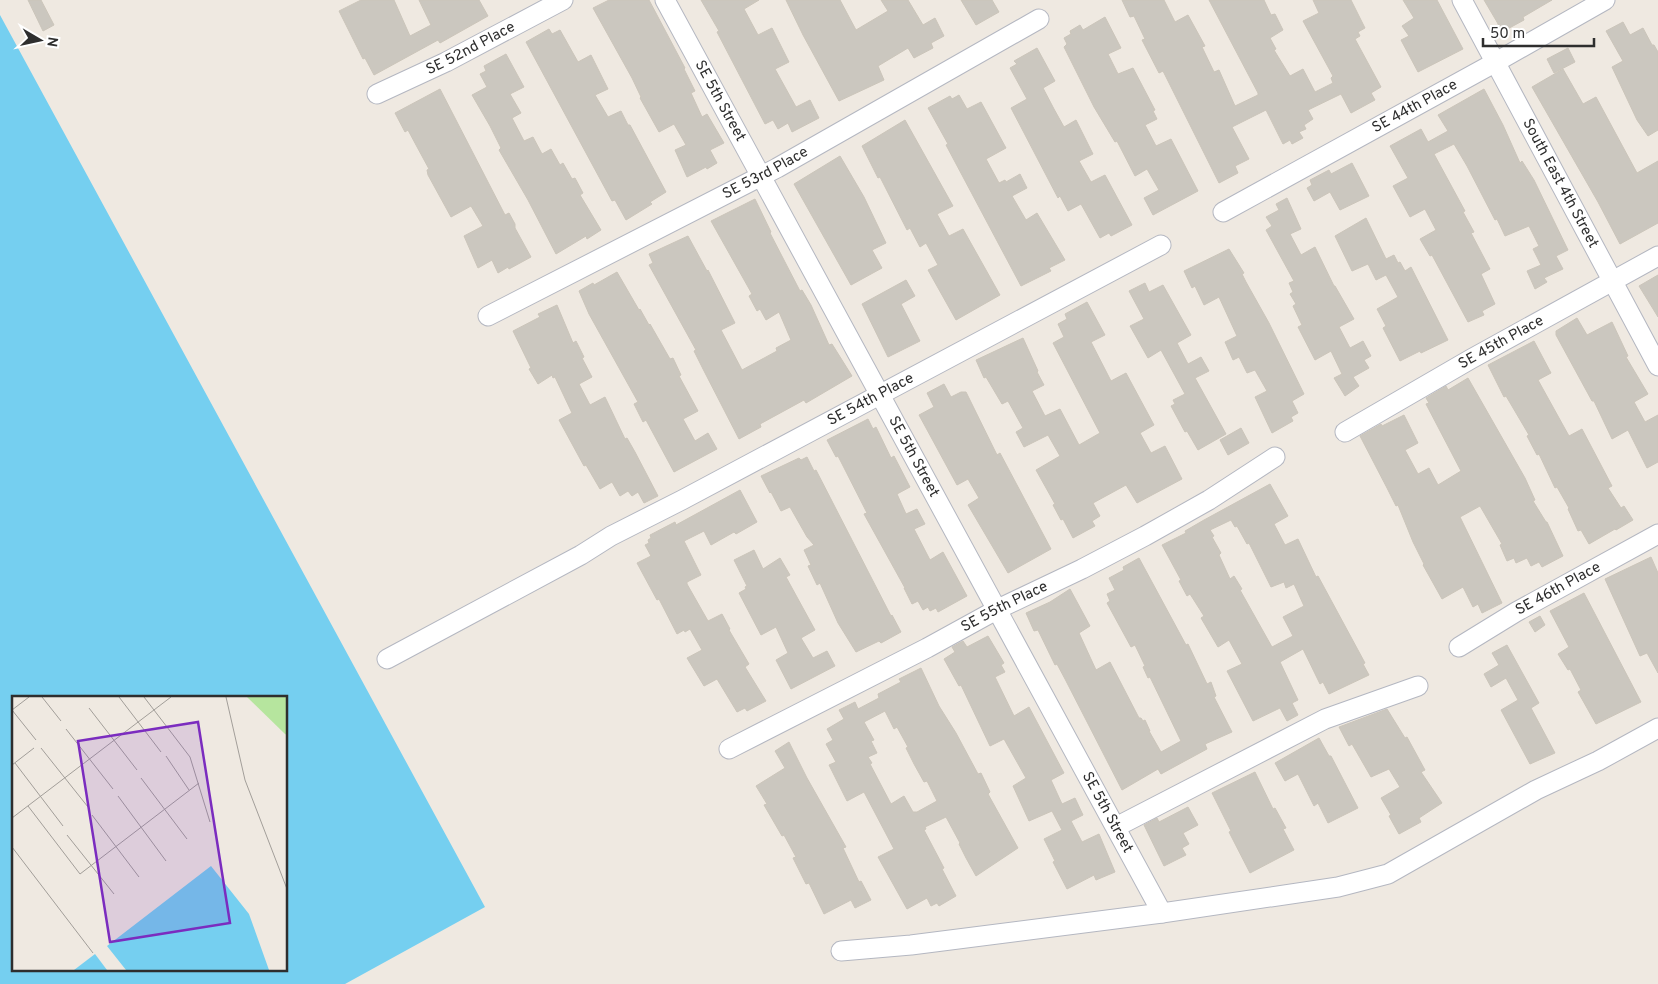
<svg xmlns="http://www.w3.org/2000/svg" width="1658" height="984" font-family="Overpass,sans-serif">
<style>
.water{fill:#75cff0;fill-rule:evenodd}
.building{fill:#cbc7bf;stroke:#cbc5ba;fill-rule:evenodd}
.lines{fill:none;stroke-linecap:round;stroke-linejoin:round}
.minor-casing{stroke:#b4b7c1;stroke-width:21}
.minor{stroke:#fff;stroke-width:19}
.labels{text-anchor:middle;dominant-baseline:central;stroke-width:4;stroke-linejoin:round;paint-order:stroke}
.street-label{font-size:15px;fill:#2e2e2e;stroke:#fff}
.inset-road{fill:none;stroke:#a29e99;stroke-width:1}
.view{fill:#7b2cbf;fill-opacity:0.15;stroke:#7b2cbf;stroke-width:2.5}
.inset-edge{fill:none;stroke:#2e2e2e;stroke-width:2.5}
</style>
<rect width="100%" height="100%" fill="#efe9e1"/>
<path class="water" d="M0,15L485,907L345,984H0ZM14,698H286V970H14Z"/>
<g class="building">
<polygon points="28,0 41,0 54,25 43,31"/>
<polygon points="361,0 394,0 410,36 431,25 419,0 479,0 488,16 440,43 438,40 374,75 365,58 363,59 339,11"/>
<polygon points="609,0 649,0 685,68 684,69 695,91 691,93 702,117 707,114 724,143 710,150 717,163 707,169 706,167 687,177 675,150 686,145 674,124 659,132 640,98 641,97 632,78 593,8"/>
<polygon points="701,0 759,0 744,9 758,35 772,28 789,62 775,69 796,107 810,100 819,118 792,132 788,123 778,129 773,120 765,124 717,32 719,31"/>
<polygon points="786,0 840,0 856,30 888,11 881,0 908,0 923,25 935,18 944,36 931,43 933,48 914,58 908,48 878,66 884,80 839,101 803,35"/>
<polygon points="961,0 992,0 999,12 976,25"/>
<polygon points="1122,0 1164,0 1175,22 1188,15 1205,46 1202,47 1214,72 1219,70 1235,106 1258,95 1258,93 1209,0 1264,0 1271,15 1275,14 1283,30 1270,38 1276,49 1274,50 1290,76 1303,69 1315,92 1333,83 1331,78 1333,76 1303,21 1319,13 1313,0 1351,0 1365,28 1358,32 1360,36 1355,39 1381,87 1371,93 1375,100 1351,113 1341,94 1308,110 1313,119 1304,125 1306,129 1299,132 1303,138 1292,144 1290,140 1283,144 1266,110 1232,127 1249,159 1235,166 1238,173 1219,183 1163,71 1159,73 1142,40 1145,39 1134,16 1130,17"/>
<polygon points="1403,0 1437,0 1463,49 1418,72 1401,40 1409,36 1402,26 1414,18"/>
<polygon points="1484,0 1552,0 1523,17 1524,20 1502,32 1497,22"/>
<polygon points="1105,17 1121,48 1108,54 1118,74 1133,68 1155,110 1153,111 1157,119 1145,125 1156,146 1171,139 1198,191 1153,215 1144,198 1159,190 1147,169 1135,176 1117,141 1115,142 1094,107 1064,47 1067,44 1064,38 1071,34 1070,31 1080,25 1083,30"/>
<polygon points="1623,22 1630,35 1643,28 1652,45 1654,45 1658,52 1658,130 1648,136 1637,120 1612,67 1623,61 1606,31"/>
<polygon points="549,29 552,34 560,30 578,62 591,55 608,89 595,95 608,117 621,111 628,125 630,125 666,192 650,202 652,204 626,220 615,200 612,201 526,42"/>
<polygon points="1037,48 1055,81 1043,88 1054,109 1064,127 1076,120 1093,154 1079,161 1091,182 1105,175 1132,225 1111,236 1109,233 1100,238 1081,204 1068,211 1060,196 1058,198 1011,108 1027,99 1010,68 1017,64 1014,61"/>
<polygon points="1568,48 1575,62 1554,73 1547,59"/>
<polygon points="506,54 524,87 510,94 521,113 512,118 524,141 533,137 542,154 551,149 560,165 563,163 572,179 575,178 583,193 580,195 601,230 587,239 586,236 556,254 528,200 499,150 501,148 490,126 472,95 487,87 480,74 486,71 484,66"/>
<polygon points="1563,69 1583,104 1596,97 1637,173 1658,161 1658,223 1620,244 1598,202 1532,87"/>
<polygon points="440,89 505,215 509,213 515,224 515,228 531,257 509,269 508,267 498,273 492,260 478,268 464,236 483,226 471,206 451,217 428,175 427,170 429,169 416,145 408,130 405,132 395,113"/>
<polygon points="1484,89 1503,125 1520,163 1522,161 1534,180 1568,250 1556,256 1563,269 1544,278 1547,282 1535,289 1527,271 1541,265 1533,249 1539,246 1529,226 1505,236 1497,219 1495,220 1467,166 1454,144 1434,154 1465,211 1463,212 1474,232 1471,233 1490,269 1481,274 1495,304 1482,311 1484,315 1468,322 1432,255 1430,256 1420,239 1436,230 1425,209 1410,217 1393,186 1408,178 1390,146 1421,129 1428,142 1448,131 1438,115"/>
<polygon points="959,95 967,109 981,102 1006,148 986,159 999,183 1005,180 1006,182 1020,174 1027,188 1012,196 1026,220 1037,213 1065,260 1049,268 1051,271 1021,286 946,145 948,144 928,108 950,96 952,99"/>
<polygon points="905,120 953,206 937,214 949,236 963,229 1000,295 956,320 928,270 938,265 926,243 920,247 910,228 907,230 880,177 878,178 862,146"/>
<polygon points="840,156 864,197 886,243 872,250 882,268 851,285 794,184"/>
<polygon points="1352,163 1369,196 1340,210 1330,192 1314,201 1307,188 1312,185 1310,180 1329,170 1331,174"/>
<polygon points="1287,198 1301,229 1290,234 1301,255 1315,247 1334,286 1335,286 1354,319 1339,327 1350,348 1363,341 1371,356 1364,360 1369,368 1353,377 1359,386 1345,396 1334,378 1342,374 1331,351 1315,360 1298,327 1302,325 1293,306 1296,304 1290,294 1293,292 1289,283 1294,281 1266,230 1272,226 1266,217 1279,210 1276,204"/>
<polygon points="755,199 771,232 770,233 800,291 802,290 811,305 829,345 832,344 852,376 806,403 804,400 760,424 761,427 739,439 703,369 694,351 696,350 649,265 653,263 649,254 688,236 707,271 708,270 735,323 721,330 742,370 777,351 776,348 791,340 779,312 766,320 760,309 757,311 749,296 752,294 711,221"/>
<polygon points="1366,218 1386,259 1394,255 1398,263 1400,262 1405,271 1411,267 1448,340 1421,353 1420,351 1400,361 1383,328 1386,326 1377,309 1398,297 1386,275 1376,280 1368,264 1352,271 1335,236"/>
<polygon points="1229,249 1244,273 1242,274 1246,282 1269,323 1304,394 1292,401 1298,413 1291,417 1293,421 1272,433 1255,397 1267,391 1255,370 1247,373 1239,357 1233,360 1225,342 1237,336 1219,297 1204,305 1195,286 1192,288 1184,271"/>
<polygon points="617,272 639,310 640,309 649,325 650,324 670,359 673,358 681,375 679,376 698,411 683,419 695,441 708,433 717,449 674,472 646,420 643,422 634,404 638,402 589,314 579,291 593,283 594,285"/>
<polygon points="1658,275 1658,317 1639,286"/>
<polygon points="906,280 915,296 901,304 920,341 888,357 862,304"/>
<polygon points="1145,283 1149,292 1163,285 1191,335 1177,343 1188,364 1201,357 1209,371 1195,378 1226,434 1198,450 1187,431 1185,432 1171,406 1175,404 1173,400 1185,394 1161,350 1148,358 1130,326 1144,319 1129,291"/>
<polygon points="1087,302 1105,335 1091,342 1111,381 1126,373 1154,425 1140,433 1151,453 1165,446 1182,479 1137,503 1126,485 1093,503 1100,516 1092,521 1095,526 1073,538 1063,519 1061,520 1053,505 1055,504 1036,470 1060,456 1048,435 1024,447 1016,432 1023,428 1008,401 1002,404 986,377 984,378 976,360 1023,338 1038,371 1037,372 1044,385 1032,391 1045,416 1060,409 1079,445 1100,433 1053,343 1064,337 1058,324 1067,319 1065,314"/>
<polygon points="557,305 573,343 576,341 584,357 582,358 592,377 579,384 590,405 605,397 625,439 627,438 635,452 658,496 644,503 638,492 632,496 628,491 620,496 612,482 600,489 586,465 584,466 559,420 572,413 555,377 553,378 552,375 538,384 529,369 531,368 513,331 540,317 538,314"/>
<polygon points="1577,318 1587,335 1612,322 1628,356 1626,357 1648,394 1634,402 1645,422 1658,415 1658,462 1647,468 1628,430 1612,439 1594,401 1592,401 1556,335 1556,331"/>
<polygon points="1534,341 1551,373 1538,380 1569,436 1582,429 1612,486 1608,488 1621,508 1624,506 1633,520 1616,530 1615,529 1589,544 1581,530 1578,531 1568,509 1569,508 1557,487 1555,488 1539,454 1537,455 1527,436 1529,435 1506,396 1504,397 1488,365"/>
<polygon points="1468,378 1525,478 1535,500 1533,501 1546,522 1547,522 1563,556 1542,567 1539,562 1531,566 1527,558 1516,563 1514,558 1507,561 1500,545 1502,544 1480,506 1460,517 1502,603 1482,613 1478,604 1473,607 1463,587 1442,599 1423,565 1424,564 1413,542 1398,505 1396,506 1387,488 1360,436 1381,424 1382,426 1404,415 1418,443 1405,450 1418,474 1429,468 1438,485 1461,471 1426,404 1429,403 1426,398 1446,386 1448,390"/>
<polygon points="944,384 951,397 961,392 966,392 997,455 1000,453 1051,549 1008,573 968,505 979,498 968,479 957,485 919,415 934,407 927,393"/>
<polygon points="868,419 873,429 876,427 891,458 894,456 910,487 897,494 906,514 917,509 925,524 914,529 930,560 943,552 967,596 938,612 936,608 930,611 928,607 923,610 918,601 912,604 904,588 905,588 864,514 867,513 838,456 836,457 827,440"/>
<polygon points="1241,428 1249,443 1228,455 1220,440"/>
<polygon points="807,457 814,471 816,470 891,616 892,615 901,632 881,643 879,641 856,652 838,623 820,583 817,585 808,566 811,565 804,550 814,545 807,537 790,507 781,511 771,492 770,493 761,476 799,458 801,460"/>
<path d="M1270,484L1288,516L1274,524L1285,545L1298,539L1316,577L1318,576L1365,663L1363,664L1369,675L1329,694L1323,682L1320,684L1303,649L1280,662L1298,700L1292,703L1298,715L1287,721L1280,708L1253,721L1227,671L1242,664L1229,640L1218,647L1201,618L1204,616L1190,594L1187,596L1179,581L1181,580L1162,545L1186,533L1185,531L1204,520ZM1231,520L1235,527L1237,526L1247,544L1249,543L1271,587L1284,582L1286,588L1294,584L1304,606L1283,617L1293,636L1272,647L1240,590L1242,589L1234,576L1230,579L1219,555L1221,553L1212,537L1214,536L1210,530Z"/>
<polygon points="740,490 757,522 736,534 734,532 711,545 704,531 684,541 701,575 687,582 687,584 708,621 722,614 730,629 729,630 749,664 745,667 766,701 747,711 745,708 737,712 717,679 704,686 687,658 702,650 690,629 685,632 684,630 677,634 659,599 657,600 637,563 651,556 645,545 649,543 648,540 651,538 650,535 675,522 676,525"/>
<polygon points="754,550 763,569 780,558 790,575 786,577 815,630 801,638 813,658 827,651 835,666 791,689 776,660 788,653 776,627 761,635 739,593 746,589 745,587 747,586 734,560"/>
<polygon points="1651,557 1658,573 1658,673 1647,653 1640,656 1605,579"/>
<polygon points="1139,558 1186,645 1188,644 1207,684 1211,682 1216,696 1214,697 1232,732 1205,744 1207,749 1161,774 1158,769 1122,790 1065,679 1057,664 1055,665 1038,630 1034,631 1026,613 1050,602 1070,589 1090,626 1079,633 1096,670 1110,662 1139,718 1141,718 1143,721 1145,720 1150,731 1149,731 1161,752 1181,741 1150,677 1148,678 1143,667 1145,666 1135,645 1131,647 1107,603 1110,601 1107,594 1115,590 1109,578 1124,570 1123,567"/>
<polygon points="1584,593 1641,702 1596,724 1578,692 1581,690 1570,669 1568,670 1558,654 1569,647 1550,611"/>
<polygon points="1540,616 1545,625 1535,632 1529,622"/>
<polygon points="988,636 1004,663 1001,665 1005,672 995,677 1014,716 1029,707 1064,773 1051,780 1062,804 1075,798 1083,815 1071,821 1082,842 1099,834 1115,872 1096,880 1094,875 1067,889 1053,862 1055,861 1044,839 1062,830 1052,811 1029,821 1013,786 1026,778 1004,739 990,746 961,685 959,686 944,659 955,652 952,647 963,641 967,647"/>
<polygon points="1507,645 1539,703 1531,708 1555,753 1530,764 1501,710 1518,700 1506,678 1491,687 1484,674 1499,665 1492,653"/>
<path d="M921,668L939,706L956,733L978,774L981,773L990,792L988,794L1018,848L976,876L966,858L959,844L960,843L946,817L925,827L926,829L924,830L944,868L942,869L956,896L939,906L937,903L931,906L927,898L907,909L878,857L894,849L864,792L847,801L829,765L836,762L826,744L833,740L827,729L844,719L839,710L855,702L858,709L879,698L878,694L901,682L899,679ZM885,711L894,729L897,727L908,747L906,748L914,764L924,782L927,781L937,801L917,812H913L904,796L891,804L870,764L872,763L868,757L877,753L871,741L874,740L864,722Z"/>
<polygon points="1387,709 1405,738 1407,737 1425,770 1421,772 1442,803 1419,818 1421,822 1399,834 1389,816 1391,815 1381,798 1400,787 1389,769 1371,777 1352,744 1349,746 1339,727"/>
<polygon points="1319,738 1329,756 1331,756 1358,808 1328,823 1318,803 1314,806 1298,774 1285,781 1275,763"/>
<polygon points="789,742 807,778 846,847 843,848 859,882 861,881 871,900 855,908 851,900 824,914 809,883 806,884 793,858 796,857 784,835 782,836 764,805 767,804 756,786 785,768 775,751"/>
<polygon points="1255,772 1273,809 1275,808 1286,828 1283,829 1294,850 1250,873 1229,832 1231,831 1212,793"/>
<polygon points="1188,807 1198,825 1183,833 1189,844 1182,848 1186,855 1164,866 1144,825 1157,818 1159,822"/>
</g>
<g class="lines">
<g class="minor-casing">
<g id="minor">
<path id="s1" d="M665,0L1162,913"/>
<path id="s2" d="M1462,0L1658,366"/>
<path id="s3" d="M377,94L446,62L563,0"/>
<path id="s4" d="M1223,212L1496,62L1605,0"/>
<path id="s5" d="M488,316L777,168L1039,19"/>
<path id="s6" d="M1345,432L1471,359L1658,256"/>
<path id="s7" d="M1459,647L1516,612L1658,534"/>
<path id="s8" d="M387,659L581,555L611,536L682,500L1161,245"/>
<path id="s9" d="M729,749L927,648L998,609L1082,569L1145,536L1209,500L1275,457"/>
<polyline points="1116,827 1325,719 1418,686"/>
<polyline points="841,951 911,945 1162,913 1338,887 1388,874 1536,790 1598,761 1658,728"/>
</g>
</g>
<use href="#minor" class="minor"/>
</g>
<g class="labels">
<g class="street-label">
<text stroke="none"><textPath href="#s3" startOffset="104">SE 52nd Place</textPath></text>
<text stroke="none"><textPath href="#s1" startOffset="115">SE 5th Street</textPath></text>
<text stroke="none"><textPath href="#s4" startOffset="219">SE 44th Place</textPath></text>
<text stroke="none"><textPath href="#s5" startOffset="312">SE 53rd Place</textPath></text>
<text stroke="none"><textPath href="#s2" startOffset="208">South East 4th Street</textPath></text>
<text stroke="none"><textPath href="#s6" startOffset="180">SE 45th Place</textPath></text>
<text stroke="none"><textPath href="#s8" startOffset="549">SE 54th Place</textPath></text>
<text stroke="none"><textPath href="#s1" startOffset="520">SE 5th Street</textPath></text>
<text stroke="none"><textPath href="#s7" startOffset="115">SE 46th Place</textPath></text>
<text stroke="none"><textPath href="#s9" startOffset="310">SE 55th Place</textPath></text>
<text stroke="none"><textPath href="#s1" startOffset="925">SE 5th Street</textPath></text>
</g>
</g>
<g transform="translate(12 696)">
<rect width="275" height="275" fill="#efe9e1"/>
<path d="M235,1H275V39L273,38Z" fill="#b6e59e"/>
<path d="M199,170L237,218L257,274H114L95,250ZM83,258L95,274H62Z" fill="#75cff0"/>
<path class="inset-road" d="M30,1L49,25M107,1L149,56M132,1L178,61L198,126M214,1L233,84L275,193M77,12L125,74M0,14L24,44M0,14L17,1M54,33L101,93M29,52L76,111M154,60L177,94M3,67L51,130M0,69L22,52M129,82L175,143M106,100L154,165M16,110L68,178L187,87M80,119L127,181M0,122L159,1M55,139L102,198M0,151L81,257"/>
<path class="view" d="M186,26L218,227L98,246L66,45Z"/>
<rect width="275" height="275" class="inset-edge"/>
</g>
<g transform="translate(40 40) rotate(99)" stroke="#ffffff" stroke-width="4" paint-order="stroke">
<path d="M0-4L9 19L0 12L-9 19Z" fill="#2e2e2e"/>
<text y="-8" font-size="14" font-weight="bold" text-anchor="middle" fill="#2e2e2e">N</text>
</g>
<path d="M1483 38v8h111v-8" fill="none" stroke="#2e2e2e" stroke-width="2.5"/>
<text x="1490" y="38" font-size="15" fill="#2e2e2e" stroke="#ffffff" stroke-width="4" paint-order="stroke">50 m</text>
</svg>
